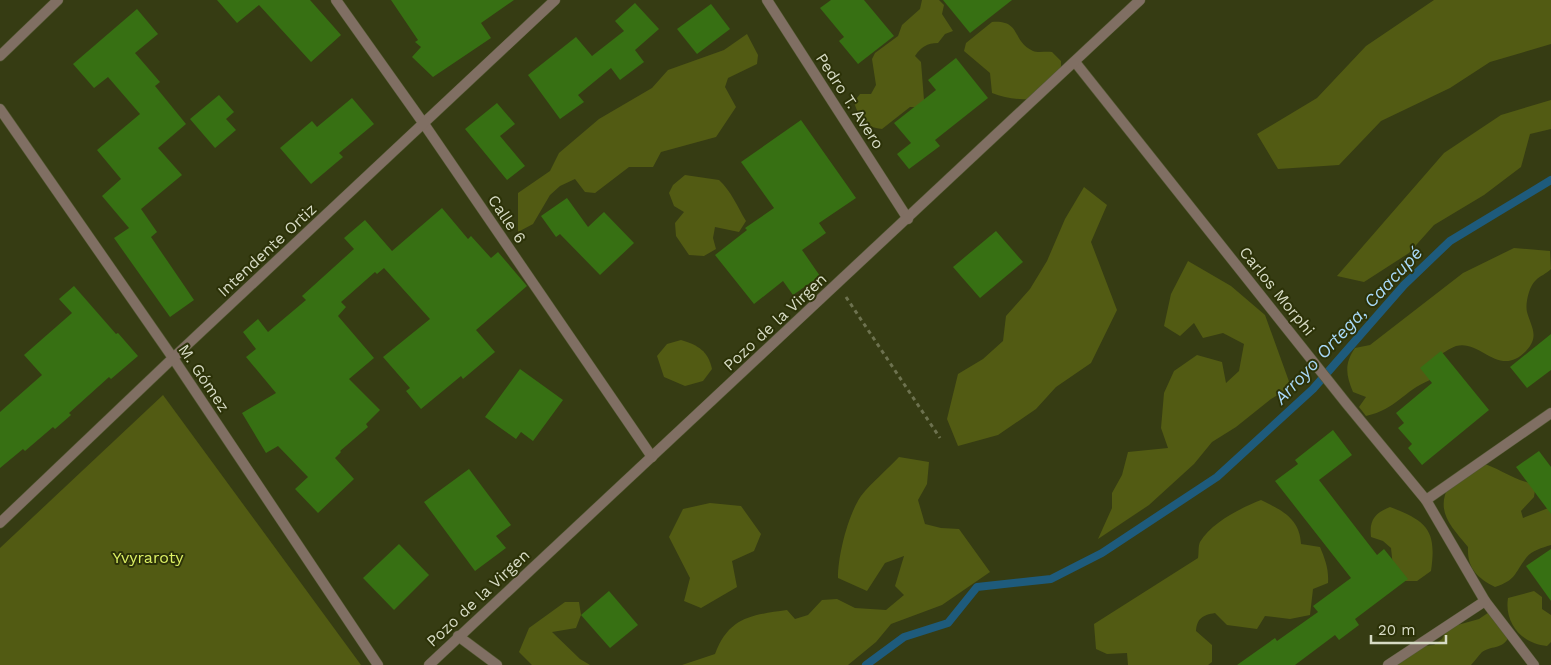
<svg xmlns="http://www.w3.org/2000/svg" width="1551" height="665" font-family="'Work Sans',sans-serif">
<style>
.green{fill:#525b13}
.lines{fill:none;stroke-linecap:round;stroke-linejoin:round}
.stream{stroke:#1e5b7c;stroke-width:8}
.building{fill:#377013}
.street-casing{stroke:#535933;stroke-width:11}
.path{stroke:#6d724f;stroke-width:3;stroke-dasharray:4 4;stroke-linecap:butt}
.street{stroke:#806f63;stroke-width:10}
.labels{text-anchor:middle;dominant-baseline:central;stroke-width:4;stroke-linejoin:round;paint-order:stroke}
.street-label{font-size:16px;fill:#d7dbc5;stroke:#2c3208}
.park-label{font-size:16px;fill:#ddf164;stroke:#2c3208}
.water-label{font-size:18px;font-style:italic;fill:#a8d8f7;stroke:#2c3208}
</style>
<rect width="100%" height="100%" fill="#363c13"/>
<g class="green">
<path d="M922,0H939L944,5L942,14L953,31L945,34L938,43C927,43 921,47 915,56L921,62L924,100L918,107H910L882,129C865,127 859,118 854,102L860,94H871L876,85L872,59L875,53L898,36L902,25L920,9Z"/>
<polygon points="1434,0 1551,0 1551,44 1490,62 1450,88 1381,121 1339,165 1278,169 1257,134 1317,98 1366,46"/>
<path d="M992,22C1022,20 1011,41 1033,51C1038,53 1046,51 1052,52L1061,61C1063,102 1023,105 992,93L990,73L964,51L966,43Z"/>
<polygon points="747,34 758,55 757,64 728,78 725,87 736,107 716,137 661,152 653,167 629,167 595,193 585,192 575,179 560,186 550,195 533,224 518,232 518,193 550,171 559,153 599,119 652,88 668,70 724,50"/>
<polygon points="1551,100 1551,129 1530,134 1521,167 1484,195 1434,225 1409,253 1364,282 1337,276 1444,153 1501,115"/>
<path d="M685,175L719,180C731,191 737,206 746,221L739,232L715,227L713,238L716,249L704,256L689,255L676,236L675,223L684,212L674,206L669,193L673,185Z"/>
<polygon points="1084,187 1107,205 1091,242 1117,310 1091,363 1056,387 1036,409 998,435 958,446 947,419 958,374 983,359 1003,341 1006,316 1030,289 1047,261 1065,219"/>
<path d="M1514,248L1550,251L1551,269C1546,274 1540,276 1536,280C1529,286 1525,304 1527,312C1531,327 1540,336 1526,351C1499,379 1481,339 1456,346C1450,348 1442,354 1436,357L1430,380C1403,391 1397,409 1366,416L1359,407L1366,397L1353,392C1346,375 1344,364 1355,348L1370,345L1463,273Z"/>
<polygon points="1188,261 1231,286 1265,315 1291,387 1271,399 1236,427 1212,442 1194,464 1149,505 1098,539 1112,508 1112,493 1122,475 1128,452 1168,448 1161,428 1164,393 1174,371 1197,355 1222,362 1226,383 1239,371 1244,344 1223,333 1203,338 1194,323 1180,336 1164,326 1171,294"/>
<path d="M681,340C698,345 708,351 712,369L703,381L685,386L664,377L657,356L667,344Z"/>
<polygon points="163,395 361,665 0,665 0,548"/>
<path d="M899,457L929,462L927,484L918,500L925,524L941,528L959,529L990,572L942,605L891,624L876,642L848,665H682L715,654C729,617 751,615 787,610L795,619L808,615L822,600L837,599L855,608L886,610L904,595L895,586L904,556L885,563L867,591L838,578C838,555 848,515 861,496C872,482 887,470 899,457Z"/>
<path d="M1479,462C1497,467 1512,479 1530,483L1535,490L1534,497L1521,511L1523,518L1551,507V545C1542,548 1532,550 1526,558C1514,574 1516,580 1495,587C1477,578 1467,568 1468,547C1451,526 1435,512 1449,485C1457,469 1462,467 1479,462Z"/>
<path d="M1261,500C1282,510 1300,519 1301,544L1320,547C1325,559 1329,569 1328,583L1313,589L1310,615L1290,619L1265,616L1257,629L1227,625L1215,613C1203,615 1197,618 1196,631L1212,645V662L1208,665H1128L1127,653L1107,654L1096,649L1094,624L1198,558C1199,553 1198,546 1200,542C1212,522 1241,508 1261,500Z"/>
<polygon points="710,503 741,506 761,534 754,551 732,561 737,587 701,608 684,601 690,578 669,537 683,509"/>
<path d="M1390,507C1427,521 1437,530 1431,571L1417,581H1404L1393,567L1391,548L1383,541L1371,537C1369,520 1375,513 1390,507Z"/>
<path d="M1534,591L1542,597V609L1551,615V642L1547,646C1522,644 1504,623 1508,598Z"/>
<polygon points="565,602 579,602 581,615 576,628 552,632 580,659 590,665 532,665 519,652 529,628"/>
<path d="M1495,608L1505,619L1512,632C1502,652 1494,644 1482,652C1478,656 1475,661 1471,665H1394L1423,646L1434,645L1442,639L1446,631L1454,626L1479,619Z"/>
</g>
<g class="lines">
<polyline class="stream" points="866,665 904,637 948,623 977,587 1051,579 1102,553 1217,477 1313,389 1404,285 1450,241 1551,180"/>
</g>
<g class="building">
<polygon points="217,0 310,0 341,35 311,62 259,5 237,23"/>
<polygon points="391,0 514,0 481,23 491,38 433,77 412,57 421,47 415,42 418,40"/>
<polygon points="831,0 864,0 894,36 858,64 839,41 844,37 820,8"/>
<polygon points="943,0 1012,0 970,33"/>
<polygon points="635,3 659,29 635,50 644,62 620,80 611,68 578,95 584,102 560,119 528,75 576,37 592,56 624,31 615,21"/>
<polygon points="711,4 730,29 697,54 677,29"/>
<polygon points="137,9 158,34 135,53 160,82 155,86 186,124 158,148 182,175 141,209 157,232 151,237 194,300 170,317 114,238 129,228 102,196 121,179 97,150 140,114 108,77 94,88 73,64"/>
<polygon points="956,58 988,98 935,140 940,146 909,169 897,154 911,143 894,123 936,90 928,80"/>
<polygon points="219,95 234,112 226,119 236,130 215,148 190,119"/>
<polygon points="352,98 374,124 339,153 343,157 311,184 280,148 312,121 317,127"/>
<polygon points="497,103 515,124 500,136 525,166 507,180 465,129"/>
<polygon points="801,120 856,198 819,223 826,233 802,250 820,276 793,295 783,281 754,304 715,255 747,230 745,228 774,208 741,162"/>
<polygon points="567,198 588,227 604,212 634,243 600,275 560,234 556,237 541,216"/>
<polygon points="442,208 468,239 471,236 491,258 498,252 527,286 476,330 495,352 463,379 461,376 421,409 406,391 410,388 383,357 430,319 384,268 377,274 375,272 341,302 346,307 338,316 374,358 349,379 380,410 366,424 368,427 340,451 341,452 335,458 354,479 318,513 295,489 308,477 278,446 266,453 242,413 276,393 246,357 256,349 243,332 258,319 268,332 306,300 302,296 354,249 344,238 365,220 392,251"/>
<polygon points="996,231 1023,262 980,298 953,267"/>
<polygon points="74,286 116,334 118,333 138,356 111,379 109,377 69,413 71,415 55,429 53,427 25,451 23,449 0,468 0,412 42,375 24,355 72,313 59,299"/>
<polygon points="1551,334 1551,370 1527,388 1510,367"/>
<polygon points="1441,351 1489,410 1422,465 1408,448 1412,444 1398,428 1404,423 1396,413 1432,383 1420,368"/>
<polygon points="520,369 563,400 533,441 521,432 516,439 485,417"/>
<polygon points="1333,430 1352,455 1319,480 1377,555 1384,549 1408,579 1355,619 1359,625 1339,640 1335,635 1295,665 1237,665 1275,638 1277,641 1318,612 1313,606 1351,578 1275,481 1298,464 1295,460"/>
<polygon points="1539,451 1551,467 1551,514 1516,467"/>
<polygon points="469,469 511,525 496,536 506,548 475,571 424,502"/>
<polygon points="399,544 429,575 394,610 363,578"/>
<polygon points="1551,549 1551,601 1526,566"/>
<polygon points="609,591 638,625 610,648 581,615"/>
</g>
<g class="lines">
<g class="street-casing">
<g id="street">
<polyline points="336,0 424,124 652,457"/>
<polyline points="767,0 908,219"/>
<polyline points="0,56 58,0"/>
<polyline points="1075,62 1346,403 1426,500 1485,601 1534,665"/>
<polyline points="0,109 173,358 378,665"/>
<polyline points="1426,500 1551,413"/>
<polyline points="0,523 173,358 555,0"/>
<polyline points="458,636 497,665"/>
<polyline points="429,665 1140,0"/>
<polyline points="1388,665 1485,601"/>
</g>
</g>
<polyline class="path" points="846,297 940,438"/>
<use href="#street" class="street"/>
</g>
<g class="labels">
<g class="street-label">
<text transform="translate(850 101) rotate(57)">Pedro T. Avero</text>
<text transform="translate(507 219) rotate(56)">Calle 6</text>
<text transform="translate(267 250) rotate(-43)">Intendente Ortiz</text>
<text transform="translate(1277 291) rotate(51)">Carlos Morphi</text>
<text transform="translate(775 322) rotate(-43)">Pozo de la Virgen</text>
<text transform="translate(204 378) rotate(56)">M. Gómez</text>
<text transform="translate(478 598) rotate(-43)">Pozo de la Virgen</text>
</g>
<g class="park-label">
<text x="148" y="557">Yvyraroty</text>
</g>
<g class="water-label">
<text transform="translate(1348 325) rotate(-47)">Arroyo Ortega, Caacupé</text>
</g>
</g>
<path d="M1371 635v8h75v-8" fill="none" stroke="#d7dbc5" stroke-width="2.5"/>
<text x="1378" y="635" font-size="15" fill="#d7dbc5" stroke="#2c3208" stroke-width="4" paint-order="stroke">20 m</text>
</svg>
